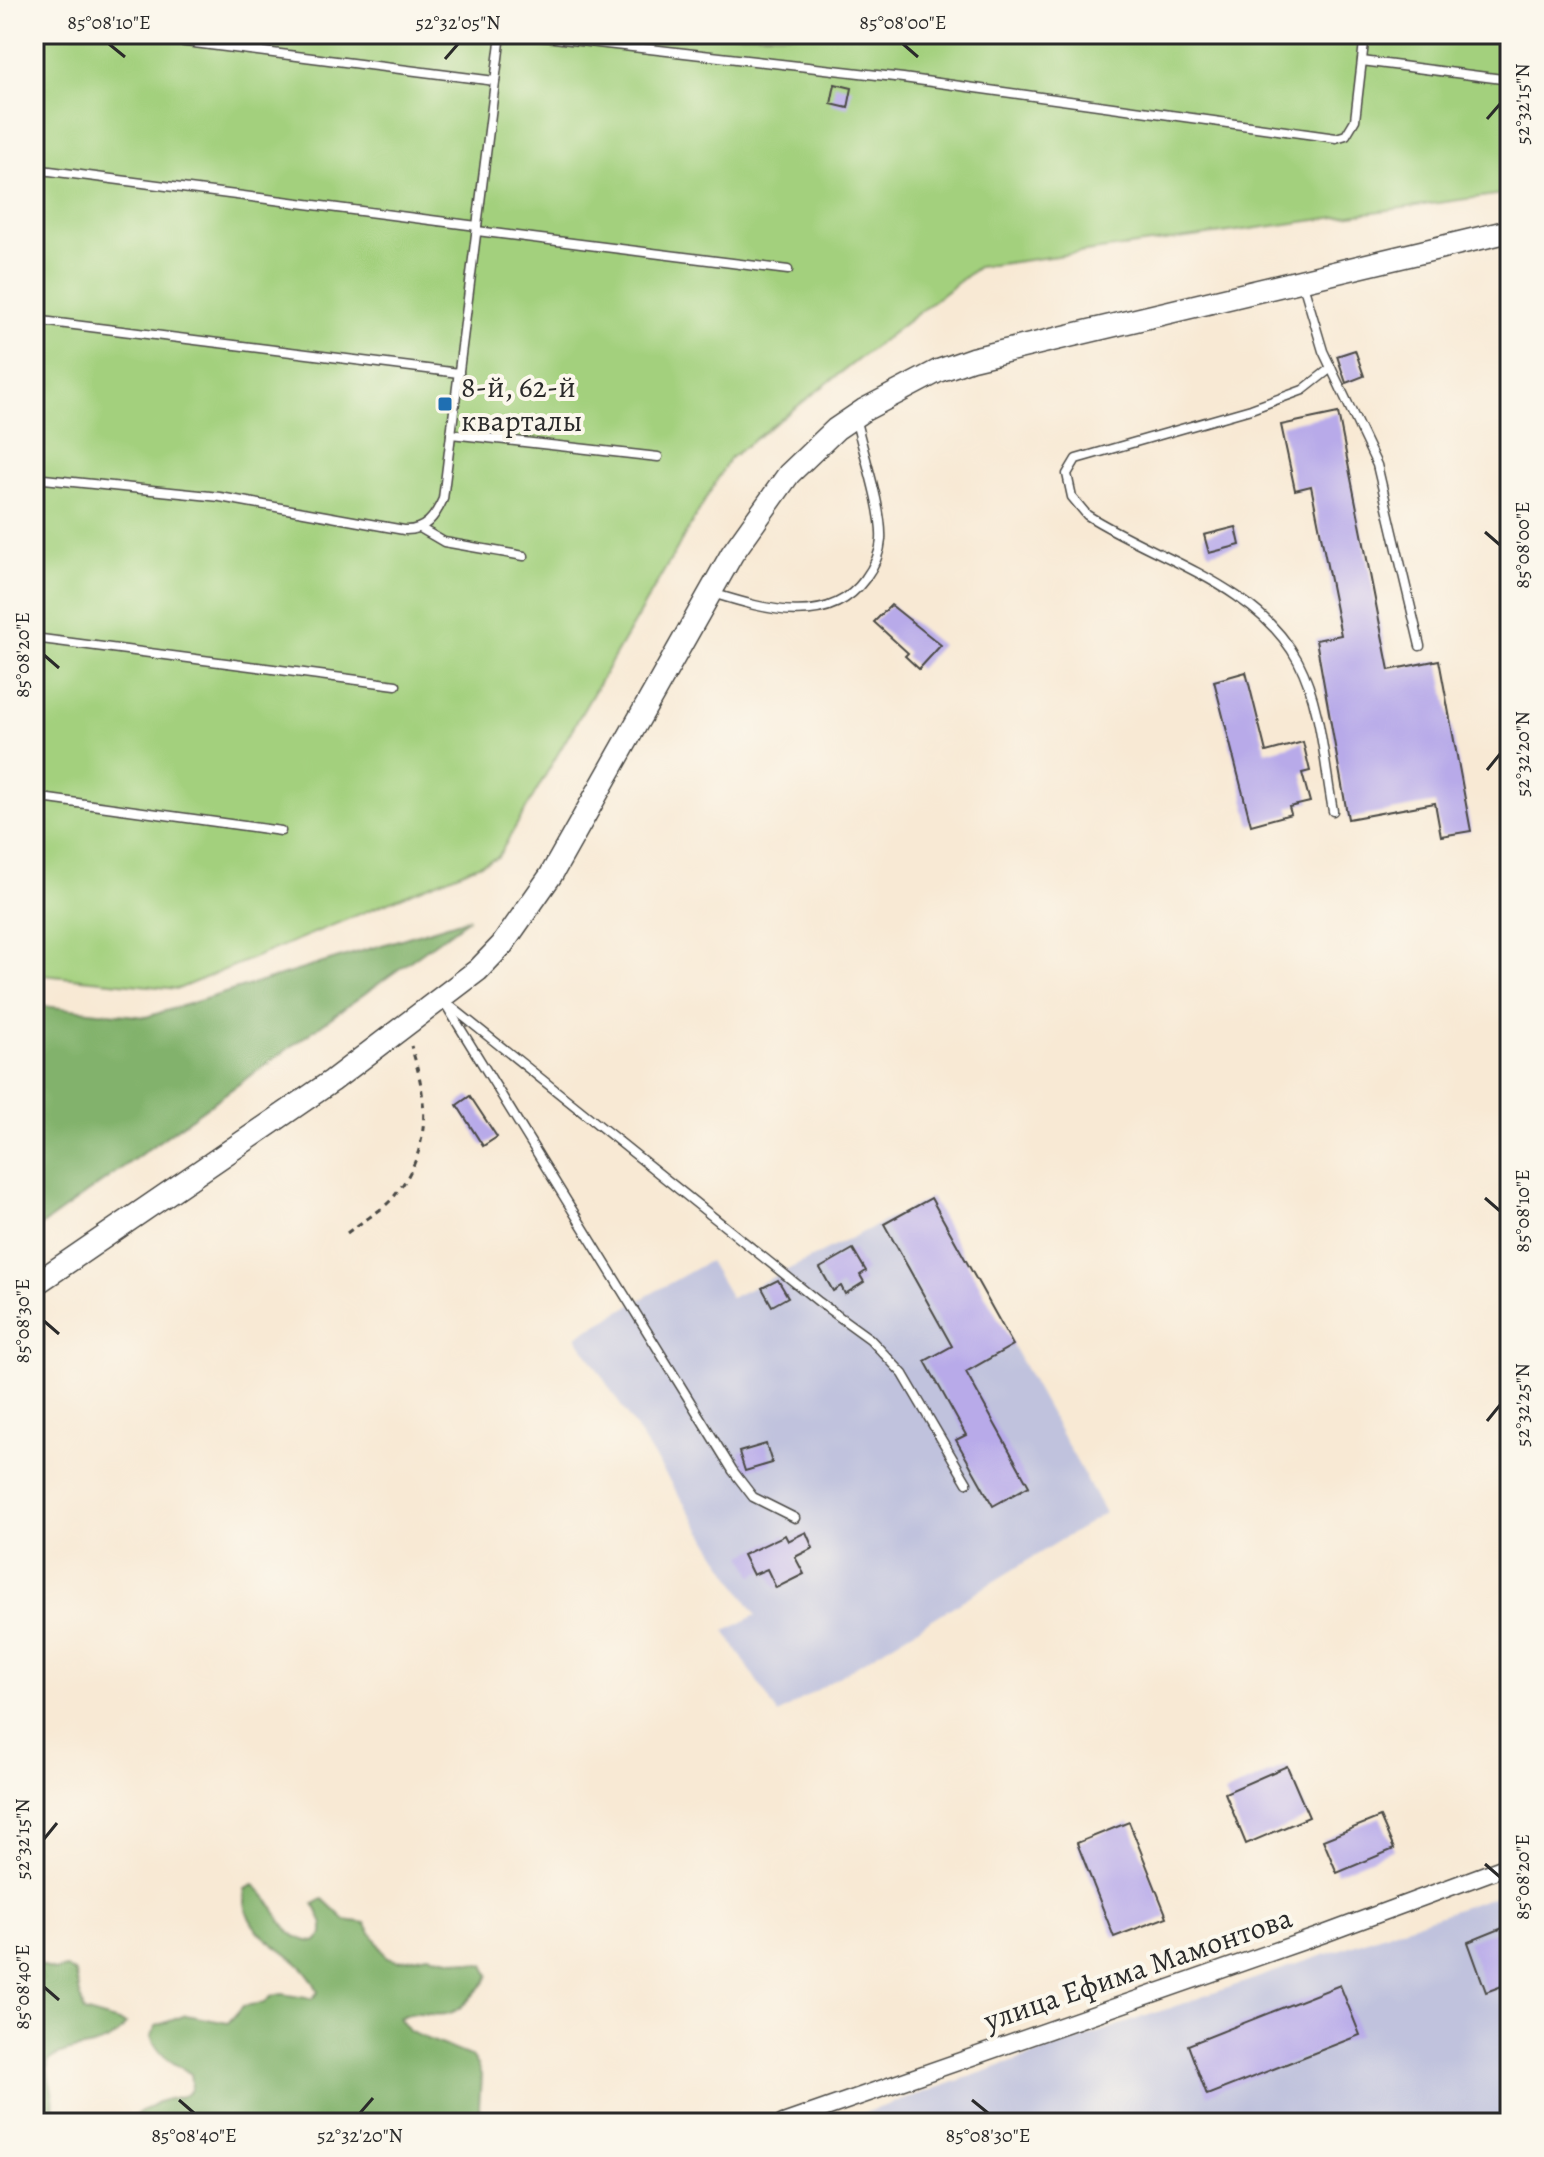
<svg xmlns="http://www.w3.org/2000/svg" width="1544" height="2157" font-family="Alegreya,serif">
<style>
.industrial{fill:#c0c2dd}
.green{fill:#a3d07d;stroke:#677e54;stroke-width:2}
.forest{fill:#82b26c;stroke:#566e4c;stroke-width:2}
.building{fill:#b8aae9}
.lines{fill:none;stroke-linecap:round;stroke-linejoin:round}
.lane-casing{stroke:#4a4844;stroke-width:11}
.street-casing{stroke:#4a4844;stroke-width:19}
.secondary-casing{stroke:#4a4844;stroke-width:25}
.path{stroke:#4a4844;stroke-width:3;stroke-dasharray:6 6;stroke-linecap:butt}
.lane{stroke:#fff;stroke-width:8}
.street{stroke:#fff;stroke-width:16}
.secondary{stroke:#fff;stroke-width:22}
.ticks{fill:none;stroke:#2b2b2b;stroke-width:3}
.poi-dot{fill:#1f6fb2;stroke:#fbf7ec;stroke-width:3}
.labels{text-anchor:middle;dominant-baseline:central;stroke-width:8;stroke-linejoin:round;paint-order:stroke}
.poi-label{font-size:30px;fill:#2b2b2b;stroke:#fbf7ec;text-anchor:start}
.street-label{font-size:30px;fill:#2b2b2b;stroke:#fbf7ec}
.neatline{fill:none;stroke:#2b2b2b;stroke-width:3}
.ticks-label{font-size:20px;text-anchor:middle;fill:#2b2b2b}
</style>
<rect width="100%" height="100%" fill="#fbf7ec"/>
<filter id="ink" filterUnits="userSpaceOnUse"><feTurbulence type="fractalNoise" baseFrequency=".0125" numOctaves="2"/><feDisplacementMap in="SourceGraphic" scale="16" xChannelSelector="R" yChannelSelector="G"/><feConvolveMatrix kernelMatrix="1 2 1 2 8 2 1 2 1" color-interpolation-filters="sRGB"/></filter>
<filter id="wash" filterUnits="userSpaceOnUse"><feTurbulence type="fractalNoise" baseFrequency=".006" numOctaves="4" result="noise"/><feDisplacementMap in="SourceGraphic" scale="32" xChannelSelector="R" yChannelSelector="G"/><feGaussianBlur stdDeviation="1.8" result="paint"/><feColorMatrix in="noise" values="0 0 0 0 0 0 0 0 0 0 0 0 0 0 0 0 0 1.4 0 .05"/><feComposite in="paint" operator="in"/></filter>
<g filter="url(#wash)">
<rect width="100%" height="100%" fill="#f8e9d4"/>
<g class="industrial">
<polygon points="931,1198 1105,1513 778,1714 725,1631 756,1615 576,1336 709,1261 731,1298"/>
<polygon points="1510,1891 1510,2123 835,2123"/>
</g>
<polygon class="green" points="34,34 1510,34 1510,193 978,267 729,459 498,857 178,989 34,974"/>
<g class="forest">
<polygon points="470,918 34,1231 34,1005 146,1017"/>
<path d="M254,1885C279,1904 279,1940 315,1942L323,1934V1924L314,1904L323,1899L345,1920L365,1923L387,1958L398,1961L428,1955L484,1965L489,1975C485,1985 480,1987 474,1994C441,2033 430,2002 399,2018L410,2032L470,2056L477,2065L481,2075L478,2123H123C135,2117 146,2108 158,2102C175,2094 197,2103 191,2074C173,2062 159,2057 151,2036L156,2026L186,2015L228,2023L243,2006L264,2003L272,1996L282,1994L312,1999L318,1992C301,1945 239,1945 245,1889Z"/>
<path d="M34,1962L54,1971L66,1968L75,1973L84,2012L126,2024C109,2053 72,2043 48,2061C46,2087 60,2093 50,2123H34Z"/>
</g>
<g id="blocks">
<g class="building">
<polygon points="835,84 852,88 848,108 831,104"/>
<polygon points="1355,350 1364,376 1346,383 1337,356"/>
<polygon points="1338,413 1389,670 1439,660 1471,831 1441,836 1435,803 1348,819 1316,640 1341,635 1311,486 1295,490 1281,425"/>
<polygon points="1236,527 1240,545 1209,553 1204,535"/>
<polygon points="891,605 941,645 919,669 905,656 908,653 874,622"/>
<polygon points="1246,672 1266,752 1303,742 1310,771 1302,773 1310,802 1289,807 1291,814 1251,825 1214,681"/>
<polygon points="470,1096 497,1137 483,1146 457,1105"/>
<polygon points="931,1198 1013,1345 966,1372 1029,1486 993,1506 956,1440 966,1435 925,1361 952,1346 884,1224"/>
<polygon points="853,1249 866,1271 860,1275 864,1282 845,1294 841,1286 833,1291 820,1268"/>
<polygon points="778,1280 788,1297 772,1306 762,1288"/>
<polygon points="766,1444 772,1463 745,1471 739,1452"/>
<polygon points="806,1532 813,1548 795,1557 804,1574 776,1588 767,1569 753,1575 743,1555 785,1535 788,1541"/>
<polygon points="1287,1766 1309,1817 1246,1844 1225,1793"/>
<polygon points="1380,1817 1394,1849 1337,1873 1323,1840"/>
<polygon points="1129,1822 1167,1917 1114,1937 1077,1843"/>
<polygon points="1510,1925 1510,1983 1486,1992 1468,1942"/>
<polygon points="1340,1985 1360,2035 1207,2095 1188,2045"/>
</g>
</g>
</g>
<g filter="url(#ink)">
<use href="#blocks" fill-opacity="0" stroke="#4a4844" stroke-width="2"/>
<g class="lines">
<g class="lane-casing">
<g id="lane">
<polyline points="122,34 495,81"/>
<polyline points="519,34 903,78 1336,138 1346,135 1355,120 1365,34"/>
<polyline points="1362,61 1510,80"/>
<polyline points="34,169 477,226"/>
<polyline points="477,231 788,270"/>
<polyline points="1303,284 1323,351 1377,465 1420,646"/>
<polyline points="34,320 459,373"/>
<path d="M1331,368L1303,390L1251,409L1076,459L1067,474L1072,497L1087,515C1156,559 1257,584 1298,661C1321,705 1324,762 1333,811"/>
<polyline points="451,434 658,457"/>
<path d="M34,478L220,497L404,530C425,531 435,517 443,499L501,34"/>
<polyline points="420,528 444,542 524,556"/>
<path d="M712,593C761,608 828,630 865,579C873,568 880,555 881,540C883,511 863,452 856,421"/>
<polyline points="34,638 396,685"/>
<polyline points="34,797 281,831"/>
<polyline points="443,1000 819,1302 870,1339 903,1374 967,1483"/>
<polyline points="446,1005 733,1471 753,1497 795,1518"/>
</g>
</g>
<g class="street-casing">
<polyline id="street" points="783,2123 1324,1934 1510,1865"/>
</g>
<g class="secondary-casing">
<polyline id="secondary" points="34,1285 332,1081 478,970 502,945 551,875 732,554 789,474 836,429 864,410 938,371 972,359 1510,231"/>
</g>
<path class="path" d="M347,1233C361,1222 380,1212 392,1199C432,1151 429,1103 411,1046"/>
<use href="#lane" class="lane"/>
<use href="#street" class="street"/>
<use href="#secondary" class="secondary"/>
</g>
</g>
<path class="ticks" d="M109,44L125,57M903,44L918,57M445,59L458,44M1487,119L1500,104M1485,532L1500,545M44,655L59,668M1487,770L1500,754M1485,1198L1500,1211M44,1321L59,1334M1487,1421L1500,1405M44,1839L57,1823M1485,1864L1500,1877M44,1987L59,2000M179,2100L194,2113M972,2100L988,2113M360,2113L373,2098"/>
<rect class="poi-dot" x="437" y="396" width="16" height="16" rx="4"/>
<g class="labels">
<g class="poi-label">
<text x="461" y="387">8-й, 62-й<tspan x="461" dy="34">кварталы</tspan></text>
</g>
<g class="street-label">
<text transform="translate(1138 1969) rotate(-19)">улица Ефима Мамонтова</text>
</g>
</g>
<rect width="1544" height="2157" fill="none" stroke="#fbf7ec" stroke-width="88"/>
<rect x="44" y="44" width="1456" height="2069" class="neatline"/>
<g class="ticks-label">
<text x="109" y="29">85°08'10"E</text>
<text x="458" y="29">52°32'05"N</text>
<text x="903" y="29">85°08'00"E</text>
<text transform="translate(1522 104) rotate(-90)" y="7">52°32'15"N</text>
<text transform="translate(1522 545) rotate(-90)" y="7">85°08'00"E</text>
<text transform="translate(22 655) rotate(-90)" y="7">85°08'20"E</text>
<text transform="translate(1522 754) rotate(-90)" y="7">52°32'20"N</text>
<text transform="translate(1522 1211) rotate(-90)" y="7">85°08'10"E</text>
<text transform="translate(22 1321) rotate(-90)" y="7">85°08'30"E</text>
<text transform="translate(1522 1405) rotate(-90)" y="7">52°32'25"N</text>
<text transform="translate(22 1839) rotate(-90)" y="7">52°32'15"N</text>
<text transform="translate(1522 1877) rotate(-90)" y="7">85°08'20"E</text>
<text transform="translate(22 1987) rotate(-90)" y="7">85°08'40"E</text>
<text x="194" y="2142">85°08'40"E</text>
<text x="360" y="2142">52°32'20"N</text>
<text x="988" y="2142">85°08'30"E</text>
</g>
</svg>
